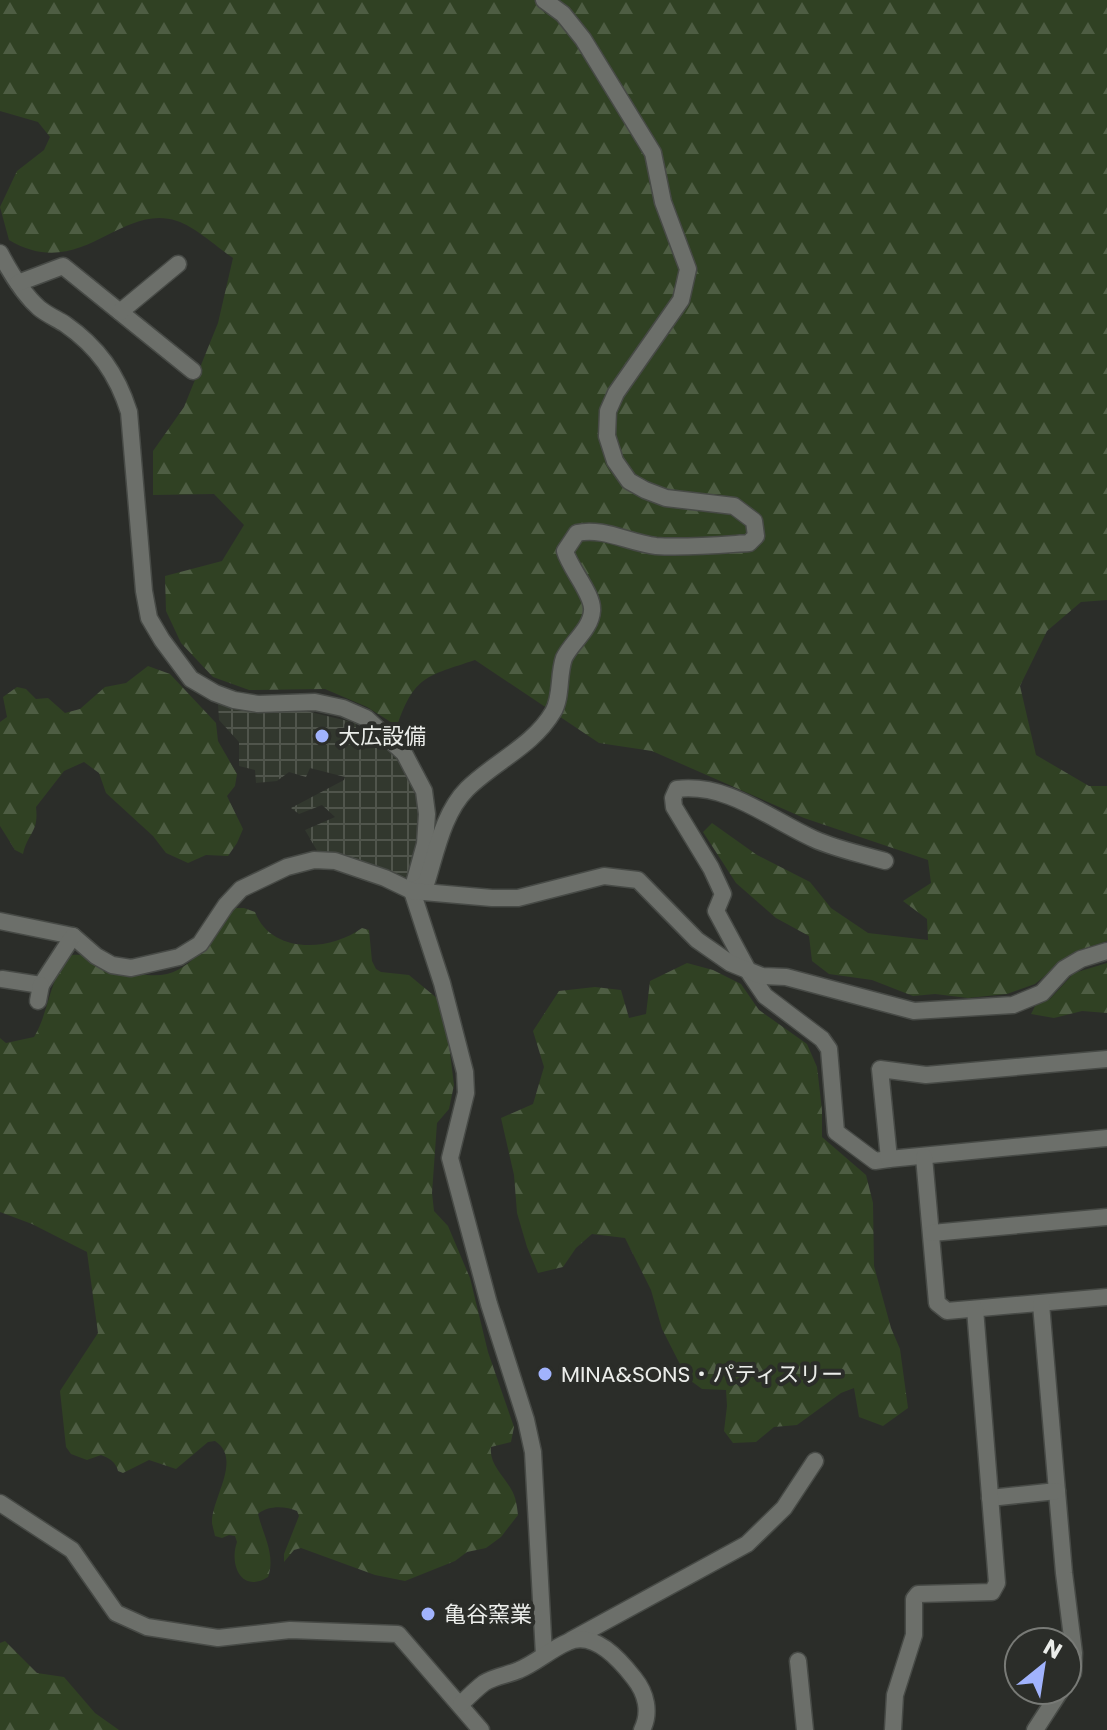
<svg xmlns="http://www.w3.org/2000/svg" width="1107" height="1730" font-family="Poppins,'Noto Sans JP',sans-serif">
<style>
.industrial{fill:url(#industrial-grid)}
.forest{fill:url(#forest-firs)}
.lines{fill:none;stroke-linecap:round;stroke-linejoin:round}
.minor-casing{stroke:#474a46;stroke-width:19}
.minor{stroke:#6c6f6a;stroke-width:16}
.poi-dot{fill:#a1b3fd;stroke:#2b2d29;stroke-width:3}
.labels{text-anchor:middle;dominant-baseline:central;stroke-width:8;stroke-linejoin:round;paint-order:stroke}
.poi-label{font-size:22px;fill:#ebedea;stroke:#2b2d29;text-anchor:start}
</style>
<defs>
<pattern id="industrial-grid" width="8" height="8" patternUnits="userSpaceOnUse" patternTransform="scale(2)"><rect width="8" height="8" fill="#32382e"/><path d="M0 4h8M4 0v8" fill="none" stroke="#50554c"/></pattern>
<pattern id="forest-firs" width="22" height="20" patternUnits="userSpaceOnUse" patternTransform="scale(2)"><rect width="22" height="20" fill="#304123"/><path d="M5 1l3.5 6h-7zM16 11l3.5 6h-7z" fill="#4e5d43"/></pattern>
</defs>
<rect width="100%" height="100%" fill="#2b2d29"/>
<polygon class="industrial" points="218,704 298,709 356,723 356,728 378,734 401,755 427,814 409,884 319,854 305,830 335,817 322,805 299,814 291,808 344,780 345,777 310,768 306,777 289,772 277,781 256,783 255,770 239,766 239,742 219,720"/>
<g class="forest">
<path d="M0,0H1107V600L1081,602L1047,631L1020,686L1036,755L1089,786H1107V941L1074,952L1035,984L1007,994L968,998L935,994L913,996L872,980L829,974L812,961L809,936L776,918L736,883L703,832L712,823L757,855L810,882L831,908L868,933L928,940L927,919L903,901L931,883L928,860L804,818L652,751L599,743L475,660C427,676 414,676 397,726L367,707L325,689L249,690L213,677L181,643L166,611L165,576L222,561L244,525L214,494L153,495V451L184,407L218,323L233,258C218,248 194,226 177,221C120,202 81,283 9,240L0,207L17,171L44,150L50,137L38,122L0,111Z"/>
<path d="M148,666L170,674L216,723L218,741L237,774L235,786L227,796L243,829L237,843L228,856L206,855L188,863L166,853L153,836L106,793L99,773L84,762L64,771L36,807C39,833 28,832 23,854L15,850L0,826V722L7,717L3,697L17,687L26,689L36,699L48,698L65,713L80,709L105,687L126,683Z"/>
<path d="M233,908H244L255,912C271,954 329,952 362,928L369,930L372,961L376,969L381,972L409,975L444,1004L454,1085L449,1109L437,1123L432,1193L434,1211L448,1226L470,1278L488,1352L514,1427L511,1442L491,1447C489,1464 503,1475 511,1489C516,1497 517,1506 518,1515L501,1537L486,1548L467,1552L455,1561L405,1581L375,1575L301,1548L294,1550L284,1562V1554L299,1516L297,1511C286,1506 268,1505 258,1514C263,1535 276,1555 268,1577C241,1594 229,1564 237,1542L235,1536L229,1535L222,1538L215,1536C215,1535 212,1524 212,1523C211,1499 243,1459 215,1441L208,1442L176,1469L149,1460L123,1473L118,1471C116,1462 109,1458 101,1455L87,1460L71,1454L66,1447L60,1391L98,1333L87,1252L32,1224L0,1212V1038L6,1043L34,1037C50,1011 49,975 72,955C89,953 105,962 120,968C184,992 198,953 233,908Z"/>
<polygon points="687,963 713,970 741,984 759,1010 807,1044 817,1067 822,1110 822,1137 866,1175 873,1203 874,1266 891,1328 900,1349 908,1408 883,1426 859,1417 854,1388 841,1393 797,1425 774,1427 756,1442 733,1443 724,1431 727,1406 726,1390 702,1389 687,1378 662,1329 651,1290 625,1238 592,1234 576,1248 563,1267 538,1273 527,1247 517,1213 514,1175 501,1118 533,1104 544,1067 533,1031 559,991 595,987 621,990 629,1018 646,1014 650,981"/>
<polygon points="1107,963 1107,1013 1082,1011 1054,1018 1031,1014 1037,1002 1050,999 1074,973"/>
<polygon points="5,1641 37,1673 64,1677 95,1713 119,1730 0,1730 0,1643"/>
</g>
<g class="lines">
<g class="minor-casing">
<g id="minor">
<path d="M0,253C10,272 22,293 39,308C46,314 57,319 65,324C98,347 117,374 129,412L144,591L149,618L162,640L191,679L215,693L234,700L258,704L315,702L343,708L366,718L404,753L424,791L427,814L425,844L412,891L442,983L465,1072L466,1093L450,1158L489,1304L526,1420L533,1452L544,1655"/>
<polyline points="18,283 63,266 193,371"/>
<polyline points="120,312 178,264"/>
<path d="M885,861C861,854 836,849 814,839C769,819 729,783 677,789L673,798L674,807L711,868L723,894L716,911L750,974L765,996L822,1039L829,1049L836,1132L875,1161L889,1159"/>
<path d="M412,891L426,884C436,853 443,813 467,789C494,762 533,746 553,712C562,697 558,675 564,658C571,643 591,629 592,611C594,595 570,569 565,551L577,533C603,527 629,543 656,546C686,548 719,545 749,543L756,536L754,521L734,506L666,498L645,490L629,481L615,461L607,436L608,411L616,393L681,300L688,269L663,202L653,153L583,39L563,14L544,0"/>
<polyline points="0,921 73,936 96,956 112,965 131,968 179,957 200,944 226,905 241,889 287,867 314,860 335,861 385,878 412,891 492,898 518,898 604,876 638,880 697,940 730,963 762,976 786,977 914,1011 1013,1005 1042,993 1064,969 1081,959 1107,951"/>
<polyline points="2,979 41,985 73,936"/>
<polyline points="38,1001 41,985"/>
<polyline points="1107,1059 926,1075 880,1069 889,1159 1107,1138"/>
<polyline points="924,1157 937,1303 947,1311 1107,1297"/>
<polyline points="932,1233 1107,1217"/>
<polyline points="1041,1304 1064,1573 1074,1653 1073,1673 1067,1681"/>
<polyline points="990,1498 1057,1491"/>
<polyline points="0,1503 72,1550 116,1613 147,1627 218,1638 290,1630 398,1634 481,1730"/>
<polyline points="571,1640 747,1544 784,1508 815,1461"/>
<polyline points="798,1661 805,1730"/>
<path d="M461,1704C468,1697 476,1689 484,1683C495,1676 508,1675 519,1670C536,1663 551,1649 568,1642C594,1630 620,1660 634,1678C646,1693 651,1712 642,1730"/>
<polyline points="893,1730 895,1695 914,1635 914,1599 918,1594 992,1592 997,1583 975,1309"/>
<polyline points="1035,1730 1061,1690"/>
</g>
</g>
<use href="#minor" class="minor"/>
</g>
<g class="poi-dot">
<circle cx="322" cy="736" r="8"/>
<circle cx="545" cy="1374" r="8"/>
<circle cx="428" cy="1614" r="8"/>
</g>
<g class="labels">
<g class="poi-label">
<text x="338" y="736">大広設備</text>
<text x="561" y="1374">MINA&amp;SONS・パティスリー</text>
<text x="444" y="1614">亀谷窯業</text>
</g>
</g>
<g transform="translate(1043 1666) rotate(30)"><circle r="38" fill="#2b2d29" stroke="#787a76" stroke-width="2"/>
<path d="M0-6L14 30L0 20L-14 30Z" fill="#a1b3fd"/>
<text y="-12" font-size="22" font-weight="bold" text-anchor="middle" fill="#ebedea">N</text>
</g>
</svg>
